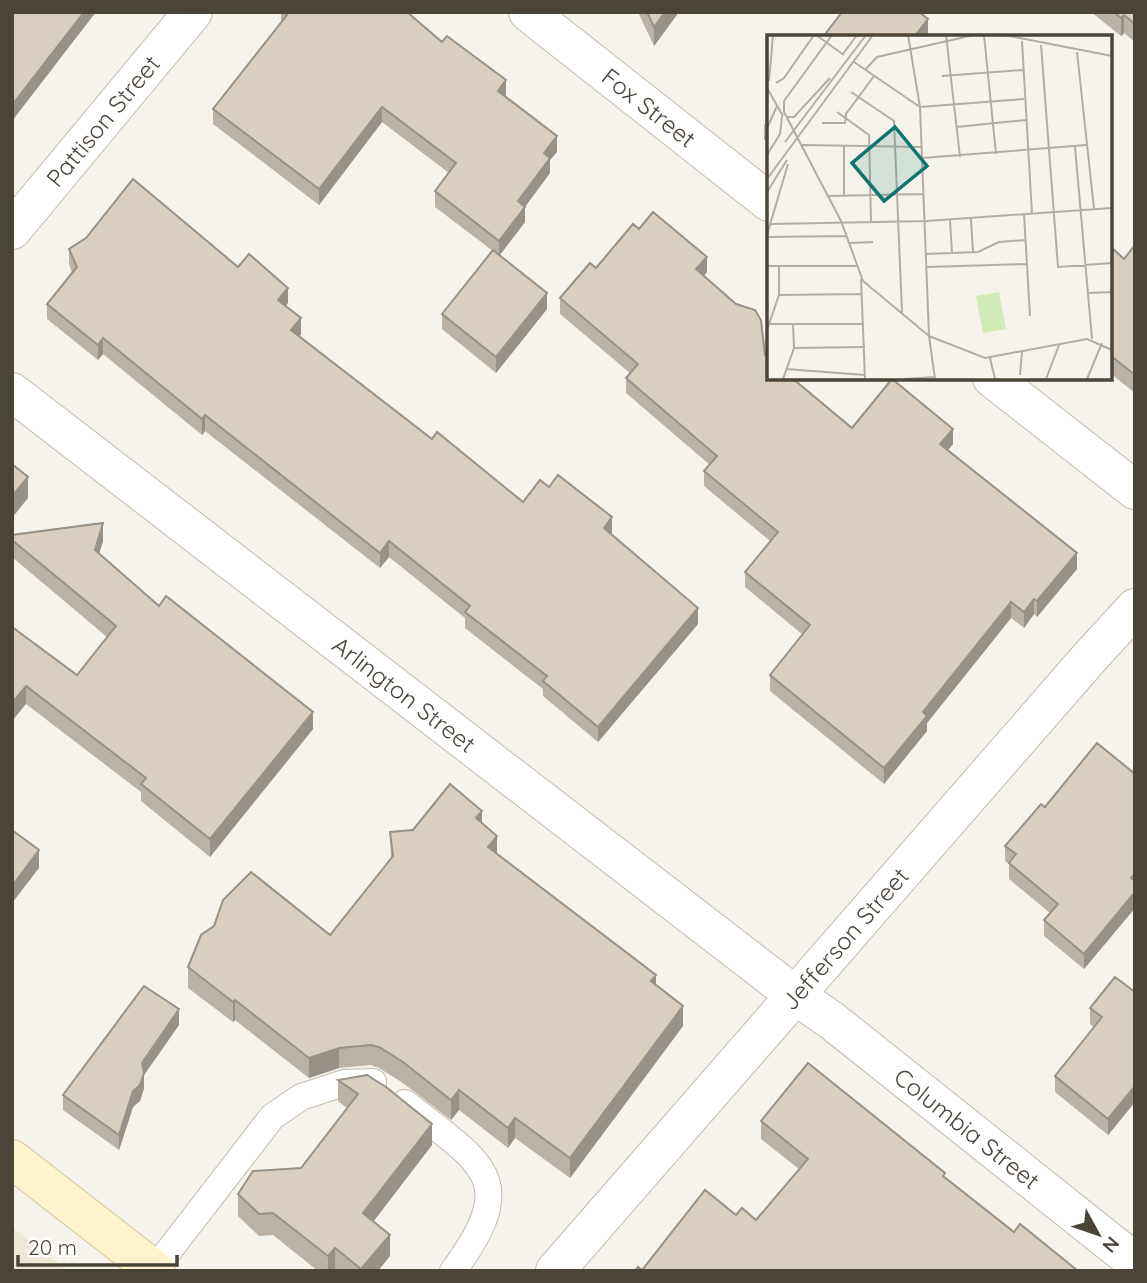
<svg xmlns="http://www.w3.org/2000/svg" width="1147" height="1283" font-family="Quicksand,sans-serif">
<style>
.education{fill:#efe8d6}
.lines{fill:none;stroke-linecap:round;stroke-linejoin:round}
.lane-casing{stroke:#c2bbae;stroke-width:28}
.street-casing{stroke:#c2bbae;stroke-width:40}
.secondary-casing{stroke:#d6c79b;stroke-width:40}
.lane{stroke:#fff;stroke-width:26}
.street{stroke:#fff;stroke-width:38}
.secondary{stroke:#fff3cd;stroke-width:38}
.wall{fill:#bab2a6}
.shaded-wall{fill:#979187}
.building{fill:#d8cfc1;stroke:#979187;stroke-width:2}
.labels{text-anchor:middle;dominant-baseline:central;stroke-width:7;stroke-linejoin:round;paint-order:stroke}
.street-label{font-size:24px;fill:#4b4439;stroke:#fff}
.inset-road{fill:none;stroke:#b2ada4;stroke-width:2}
.view{fill:#0f766e;fill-opacity:0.15;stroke:#0f766e;stroke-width:3.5}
.inset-edge{fill:none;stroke:#4b4439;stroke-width:3.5}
</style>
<rect width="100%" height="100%" fill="#f6f3ec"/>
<polygon class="education" points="12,1227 68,1271 12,1271"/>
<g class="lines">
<g class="lane-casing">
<g id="lane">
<path d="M405,1103C480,1163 523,1177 453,1271"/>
<polyline points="154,1270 272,1117 301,1097 344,1083 373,1082"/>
</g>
</g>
<g class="street-casing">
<g id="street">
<path id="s1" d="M528,12L769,202"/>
<path id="s2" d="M12,230L193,12"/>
<polyline points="992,378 1135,490"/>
<path id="s3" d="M12,392L796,996L831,1020L1135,1262"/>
<path id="s4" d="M555,1271L1090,657L1135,608"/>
</g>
</g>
<g class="secondary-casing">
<polyline id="secondary" points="12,1159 156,1271"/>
</g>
<use href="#lane" class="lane"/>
<use href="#street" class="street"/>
<use href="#secondary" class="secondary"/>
</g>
<g class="wall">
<polygon points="281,12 407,12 506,96 557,152 550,160 550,173 525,207 525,222 500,255 547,309 496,373 442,329 442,314 493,251 435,207 435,191 449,173 382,122 319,205 213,124 213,109 281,22"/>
<polygon points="638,12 679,12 654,46"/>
<polygon points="1091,12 1135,12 1135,42 1124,33 1121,36"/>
<polygon points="769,119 769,141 764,140 764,125"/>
<polygon points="639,229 707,272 704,275 765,355 852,428 953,444 947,451 1077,569 1037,617 1034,614 1024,628 1011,618 927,723 927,731 884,784 770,691 770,675 803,635 745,587 745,572 770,541 704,486 704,471 710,465 626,393 626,378 630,373 560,314 560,298 596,268"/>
<polygon points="1135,245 1135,393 1110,373 1110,246 1124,259"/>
<polygon points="69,249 238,267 288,303 286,306 301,334 299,336 432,439 523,502 612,533 611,534 698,624 598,742 543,696 543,689 465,628 465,618 389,557 380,568 205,431 202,435 103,354 98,360 47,319 47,304 72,273 69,264"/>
<polygon points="12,535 103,541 99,553 159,606 313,729 210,857 141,801 141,792 26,704 12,627 77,675 107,637 12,557"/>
<polygon points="1135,774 1135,908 1084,969 1044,936 1044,920 1050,913 1009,879 1009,864 1005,861 1005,846"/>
<polygon points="482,823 497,854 656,985 683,1026 570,1178 515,1138 508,1148 459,1110 451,1120 403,1083 379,1068 371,1065 339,1068 309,1078 235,1020 233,1022 188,988 188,967 330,935 391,859 390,832"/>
<polygon points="1135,992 1135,1102 1108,1135 1055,1092 1055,1076 1094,1027 1090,1024 1090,1008"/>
<polygon points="179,1025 144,1075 144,1088 140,1101 133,1107 119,1150 63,1110 63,1095"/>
<polygon points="338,1080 432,1145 373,1222 390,1256 378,1271 336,1271 335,1270 334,1271 318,1271 273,1235 259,1236 238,1216 238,1194 301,1168 347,1108 338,1101"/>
<polygon points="761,1121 945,1177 1014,1232 1078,1271 642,1270 736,1215 756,1220 799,1169 761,1139"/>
</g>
<g class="shaded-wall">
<polygon points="84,12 96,12 12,121 12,105"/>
<polygon points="665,12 679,12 654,46 654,27"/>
<polygon points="1124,15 1124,33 1121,36 1121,18"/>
<polygon points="928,19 928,35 926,37 914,37"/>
<polygon points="506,80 506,96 498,91"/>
<polygon points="382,107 382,122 319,205 319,189"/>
<polygon points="557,136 557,152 550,160 550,173 518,216 518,201 544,153"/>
<polygon points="525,207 525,222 499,256 499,241"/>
<polygon points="707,257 707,272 696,285 696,269"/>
<polygon points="288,288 288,303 278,315 278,300"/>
<polygon points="547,293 547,309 496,373 496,357"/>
<polygon points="301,318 301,334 291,346 291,330"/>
<polygon points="103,338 103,354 98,360 98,345"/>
<polygon points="205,415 205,431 202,435 202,419"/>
<polygon points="953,429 953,444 940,460 940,444"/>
<polygon points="28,477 28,498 12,518 12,496"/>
<polygon points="612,517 612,533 604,543 604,528"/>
<polygon points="103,523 103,541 95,567 95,550"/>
<polygon points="389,541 389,557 380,568 380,553"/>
<polygon points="1077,553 1077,569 1037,617 1037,601"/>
<polygon points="1034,599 1034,614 1024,628 1024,612"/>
<polygon points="1011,602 1011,618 927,723 927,731 884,784 884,768 923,712"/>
<polygon points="698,608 698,624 598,742 598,727"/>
<polygon points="26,686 26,704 12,721 12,703"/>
<polygon points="313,712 313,729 210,857 210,839"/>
<polygon points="482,811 482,831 476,818"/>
<polygon points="497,836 497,856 488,847"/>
<polygon points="39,850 39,868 12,903 12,886"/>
<polygon points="1135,892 1135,908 1084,969 1084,954"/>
<polygon points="656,975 656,995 651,981"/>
<polygon points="235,1000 235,1020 233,1022 233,1002"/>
<polygon points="683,1006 683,1026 570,1178 570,1158"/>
<polygon points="179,1009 179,1025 144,1075 144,1088 140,1101 133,1107 119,1150 119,1135 142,1063"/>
<polygon points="339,1048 339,1068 309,1078 309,1058"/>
<polygon points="1135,1086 1135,1102 1108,1135 1108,1119"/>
<polygon points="459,1090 459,1110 451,1120 451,1100"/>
<polygon points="515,1118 515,1138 508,1148 508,1128"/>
<polygon points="432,1124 432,1145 363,1235 363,1213"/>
<polygon points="390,1235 390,1256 378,1271 361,1271 361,1269"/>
<polygon points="335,1248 335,1270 334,1271 328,1271 328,1256"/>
</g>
<g class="building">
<polygon points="12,12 84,12 12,105"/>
<polygon points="283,12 407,12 442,42 447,36 506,80 498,91 557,136 544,153 550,158 518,201 525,207 499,241 435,191 456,163 382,107 319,189 213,109 287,15"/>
<polygon points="647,12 665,12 654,27"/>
<polygon points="842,12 919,12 928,19 914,37 823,37"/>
<polygon points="1114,12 1135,12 1135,24 1124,15 1121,18"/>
<polygon points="133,179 238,267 249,254 288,288 278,300 301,318 291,330 432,439 437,432 523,502 540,480 549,487 558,475 612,517 604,528 698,608 598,727 543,681 547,676 465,612 470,606 389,541 380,553 205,415 202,419 103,338 98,345 47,304 77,267 69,249 86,238"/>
<polygon points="653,212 707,257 696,269 736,304 755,310 761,320 765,355 769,358 769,378 792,378 852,428 892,379 953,429 940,444 1077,553 1037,601 1034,599 1024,612 1011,602 923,712 927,716 884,768 770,675 810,625 745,572 778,532 704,471 717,456 626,378 638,364 560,298 590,263 596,268 633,224 639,229"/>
<polygon points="1135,245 1135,375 1110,355 1110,246 1124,259"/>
<polygon points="493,250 547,293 496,357 442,314"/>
<polygon points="12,464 28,477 12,496"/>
<polygon points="103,523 95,550 159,606 166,596 313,712 210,839 141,784 146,778 26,686 12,703 12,627 77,675 116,626 12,540 12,535"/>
<polygon points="1097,743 1135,774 1135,873 1131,878 1135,881 1135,892 1084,954 1044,920 1058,904 1009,863 1016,854 1005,846 1041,804 1045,807"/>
<polygon points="450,784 482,811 476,818 497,836 488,847 656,975 651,981 683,1006 570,1158 515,1118 508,1128 459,1090 451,1100 403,1062 379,1047 371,1045 339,1048 309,1058 235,1000 233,1002 188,967 201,935 214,926 223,900 251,872 330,935 393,856 390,832 413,830"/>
<polygon points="12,830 39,850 12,886"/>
<polygon points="1115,977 1135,992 1135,1086 1108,1119 1055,1076 1102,1017 1090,1008"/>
<polygon points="144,986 179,1009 142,1063 144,1073 140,1085 133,1091 119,1135 63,1095"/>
<polygon points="808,1063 945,1173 943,1176 1014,1232 1020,1224 1078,1271 635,1271 638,1267 642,1270 705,1190 736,1215 742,1208 756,1220 808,1159 761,1121"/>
<polygon points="367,1075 386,1087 432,1124 363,1213 390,1235 361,1269 335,1248 328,1256 273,1213 259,1214 238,1194 253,1171 301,1168 358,1094 338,1080"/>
</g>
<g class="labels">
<g class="street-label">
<text stroke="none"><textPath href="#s1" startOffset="154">Fox Street</textPath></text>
<text stroke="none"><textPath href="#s2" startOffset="142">Pattison Street</textPath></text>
<text stroke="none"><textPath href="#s3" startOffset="495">Arlington Street</textPath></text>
<text stroke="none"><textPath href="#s4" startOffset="441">Jefferson Street</textPath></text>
<text stroke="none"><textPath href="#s3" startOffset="1206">Columbia Street</textPath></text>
</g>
</g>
<g transform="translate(767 35)">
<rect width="345" height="345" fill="#f6f3ec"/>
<path d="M232,257L239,294L216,298L209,261Z" fill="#d2eab5"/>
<path class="inset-road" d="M49,0L77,20M141,0L153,72L162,301L218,323L320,304L345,315M179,0L193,122M217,0L229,119M238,0L345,21M255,6L265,179M274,10L291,232L345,228M310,17L327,174M76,19L90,0M87,27L153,72L257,64M98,35L110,22L207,0M175,41L256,35M2,46L6,0M9,48L17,43L47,0M0,53L16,81M84,57L127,86L135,278M17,66V77L74,186L96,246L162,301L168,344M17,66L65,0M70,77L102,100L104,186M20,82H27L63,43M55,88H78L79,79L107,41M189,92L259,85M0,93L10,71M18,107L99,0M35,110L155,112M308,112L325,304M0,120L13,99L15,81M155,123L319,110M0,144L106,0M0,157L20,125M62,161L156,159M77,161V111M257,179L263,281M204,184L206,217M183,185L185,218M4,189L160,186L345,173M0,200L21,129M0,202L79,201M83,208L106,207M159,219L211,217L232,207L259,205M0,231H90M160,232L260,229M94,244L98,344M321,258L345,257M12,260L95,259M0,289H97M0,295L12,260V232M27,313L98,312M223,323L228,344M19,334L98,340M253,340L255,317M16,344L27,313L26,289M137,344L168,342M279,344L292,310M320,344L335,308"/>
<path class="view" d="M128,92L160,131L117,166L85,128Z"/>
<rect width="345" height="345" class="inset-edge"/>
</g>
<rect width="1147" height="1283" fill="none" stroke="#4b4439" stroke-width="28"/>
<g transform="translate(1098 1234) rotate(130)" stroke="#ffffff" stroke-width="5" paint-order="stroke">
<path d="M0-5L12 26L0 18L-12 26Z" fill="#4b4439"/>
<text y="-10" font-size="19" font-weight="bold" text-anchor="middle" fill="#4b4439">N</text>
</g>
<path d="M18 1255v10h159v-10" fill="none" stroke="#4b4439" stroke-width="3.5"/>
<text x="28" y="1255" font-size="21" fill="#4b4439" stroke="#ffffff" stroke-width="5" paint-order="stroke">20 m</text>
</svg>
